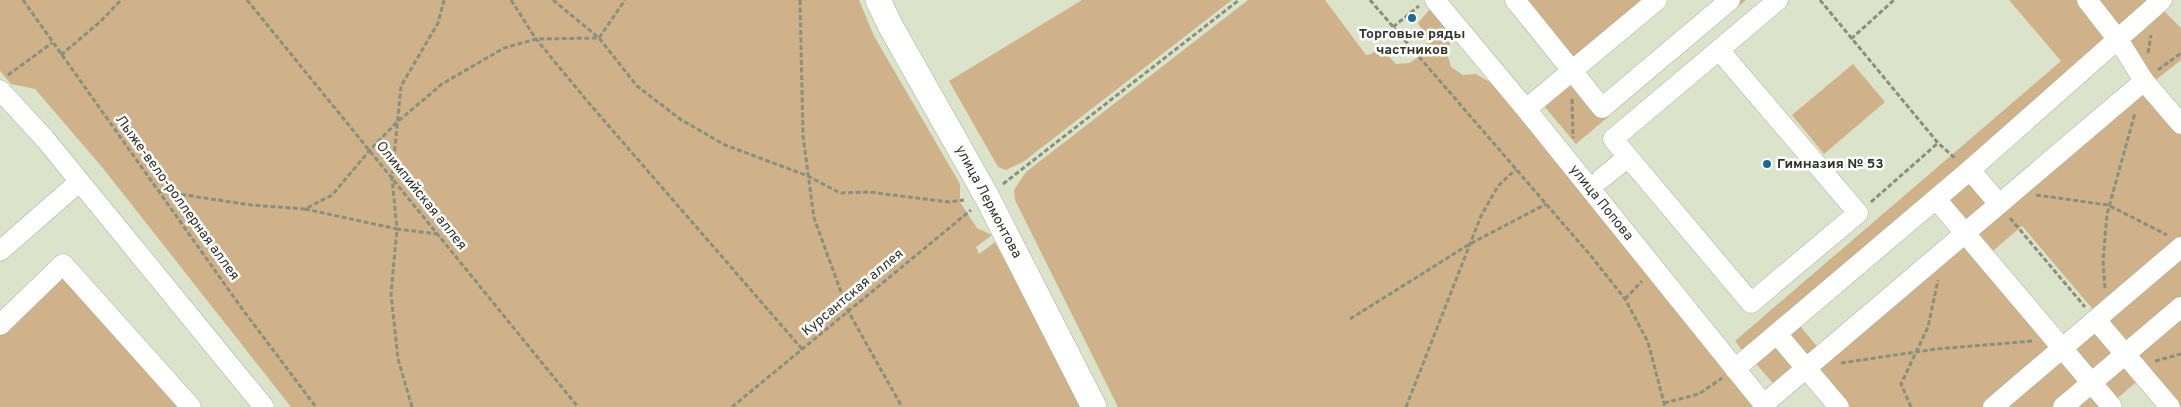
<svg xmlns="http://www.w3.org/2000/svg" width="2181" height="407" font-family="Overpass,sans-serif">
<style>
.green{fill:#cfb289}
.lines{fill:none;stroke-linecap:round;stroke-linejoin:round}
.minor-casing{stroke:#a6af97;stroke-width:21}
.major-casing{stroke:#a6af97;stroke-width:26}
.path{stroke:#89907e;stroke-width:3;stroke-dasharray:5 2.5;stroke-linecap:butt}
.minor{stroke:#fff;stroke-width:20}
.major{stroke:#fff;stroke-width:25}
.poi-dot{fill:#19699b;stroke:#fff;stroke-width:2}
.labels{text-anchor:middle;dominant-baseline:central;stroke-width:5;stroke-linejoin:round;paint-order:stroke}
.poi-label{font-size:14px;font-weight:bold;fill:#31352b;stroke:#fff}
.street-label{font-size:14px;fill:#31352b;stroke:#fff}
</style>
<rect width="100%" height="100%" fill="#dbe4cb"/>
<g class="green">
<polygon points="0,0 859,0 874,36 960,184 960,202 977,228 992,235 976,247 979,254 995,242 1081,407 291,407 102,167 35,89 11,84 0,71"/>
<polygon points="1082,0 1232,0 1023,162 1006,170 998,167 949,81"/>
<polygon points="1248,0 1325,0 1366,55 1371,54 1377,49 1384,51 1396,64 1409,63 1424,54 1428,41 1418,23 1429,10 1436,9 1454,38 1446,50 1451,67 1463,75 1476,74 1493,84 1756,407 1118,407 1015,200 1014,190 1026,172"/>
<polygon points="1519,0 1649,0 1572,65"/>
<polygon points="1733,0 1746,0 1576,144 1539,100 1570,75 1600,111"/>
<polygon points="2009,0 2082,0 2114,39 1746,355 1735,341 2061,61"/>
<polygon points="2091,0 2146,0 2152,7 2119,35"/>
<polygon points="2161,8 2181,28 2181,60 2152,83 2124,41"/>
<polygon points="1853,64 1885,102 1824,154 1792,115"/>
<polygon points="2146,90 2181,131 2181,407 2176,407 2022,226 1988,255 1942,200 1978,168 2012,201"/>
<polygon points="1961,233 2107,407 1841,407 1805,365 1778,389 1751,358 1796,321 1820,350"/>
<polygon points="68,266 186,407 0,407 0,330"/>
<polygon points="2095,325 2141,378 2113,402 2068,349"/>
</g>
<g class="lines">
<g class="minor-casing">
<g id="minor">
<polyline points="1435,0 1526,109 1766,407"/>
<polyline points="1515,0 1602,108 1730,0"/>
<polyline points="2087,0 2119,41 2144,81 2181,124"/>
<polyline points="1719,50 1858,213 1751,303 1613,139 1778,0"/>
<polyline points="0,90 45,139 264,407"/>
<polyline points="1526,109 1657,0"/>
<polyline points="1970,170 1999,204"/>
<polyline points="1601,179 1628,157"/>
<polyline points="1936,199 2112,407"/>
<polyline points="0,251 79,182"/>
<polyline points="2096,320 2170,407"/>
<polyline points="0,325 63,264 191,407"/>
<polyline points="1777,334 1839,407"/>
<polyline points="1735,369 1970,170 2162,0"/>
<polyline points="1764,404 2144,81"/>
<polyline points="1993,407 2181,247"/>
<polyline points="2063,407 2181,307"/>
</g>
</g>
<g class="major-casing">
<polyline id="major" points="878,0 891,27 987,197 1094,407"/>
</g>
<g class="path">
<polyline points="23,0 243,310 316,407"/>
<polyline points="247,0 578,407"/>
<polyline points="511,0 536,39 588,102 802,349"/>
<polyline points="553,0 599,38 637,86 680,119 725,145 808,176 840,193 869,192 949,202 964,200"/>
<polyline points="800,0 803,136 814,218 848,311 902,407"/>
<polyline points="1370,0 1591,256 1625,299 1648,342 1665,407"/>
<polyline points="1820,0 1938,143 1956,159"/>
<polyline points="1393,27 1419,6"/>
<polyline points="1851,39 1894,0"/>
<polyline points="2148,53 2151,35"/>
<polyline points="61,55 101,21 121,0"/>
<polyline points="2158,70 2181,53"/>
<polyline points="8,75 52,43"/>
<polyline points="1572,99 1573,138"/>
<polyline points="1003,184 1239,0"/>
<polyline points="159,191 251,205 305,209 332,195 369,151 396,123 442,84 504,48 536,39 599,38 625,0"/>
<polyline points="2036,195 2108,205 2167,235"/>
<polyline points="1871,202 1938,143"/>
<polyline points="305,209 397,229 392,178 401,86 438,23 444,0"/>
<polyline points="2010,218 2085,307"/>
<polyline points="2105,288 2103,261 2107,214 2135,113"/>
<polyline points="1625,299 1642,281"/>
<polyline points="1350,319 1468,245 1546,204"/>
<polyline points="2155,361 2181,354"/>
<polyline points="1841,363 1936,349 2033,341"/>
<polyline points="1664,403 1699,394 1722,378"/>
<polyline points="412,407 398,359 391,294 397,229 438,234"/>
<polyline points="732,407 971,210"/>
<polyline points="1406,407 1481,216 1498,186 1516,169"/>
<polyline points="1911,407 1901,384 1928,327 1938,280"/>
</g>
<use href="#minor" class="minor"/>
<use href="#major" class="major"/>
</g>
<g class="poi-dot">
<circle cx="1412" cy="18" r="5"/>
<circle cx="1767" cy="164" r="5"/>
</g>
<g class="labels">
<g class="poi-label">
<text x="1412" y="34">Торговые ряды<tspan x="1412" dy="16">частников</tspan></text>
<text x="1777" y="164" text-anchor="start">Гимназия № 53</text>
</g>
<g class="street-label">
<text transform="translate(421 196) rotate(51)">Олимпийская аллея</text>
<text transform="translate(177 198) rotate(54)">Лыже-вело-роллерная аллея</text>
<text transform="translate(988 202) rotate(62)">улица Лермонтова</text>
<text transform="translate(1601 203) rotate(51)">улица Попова</text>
<text transform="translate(853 293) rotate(-40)">Курсантская аллея</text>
</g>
</g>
</svg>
